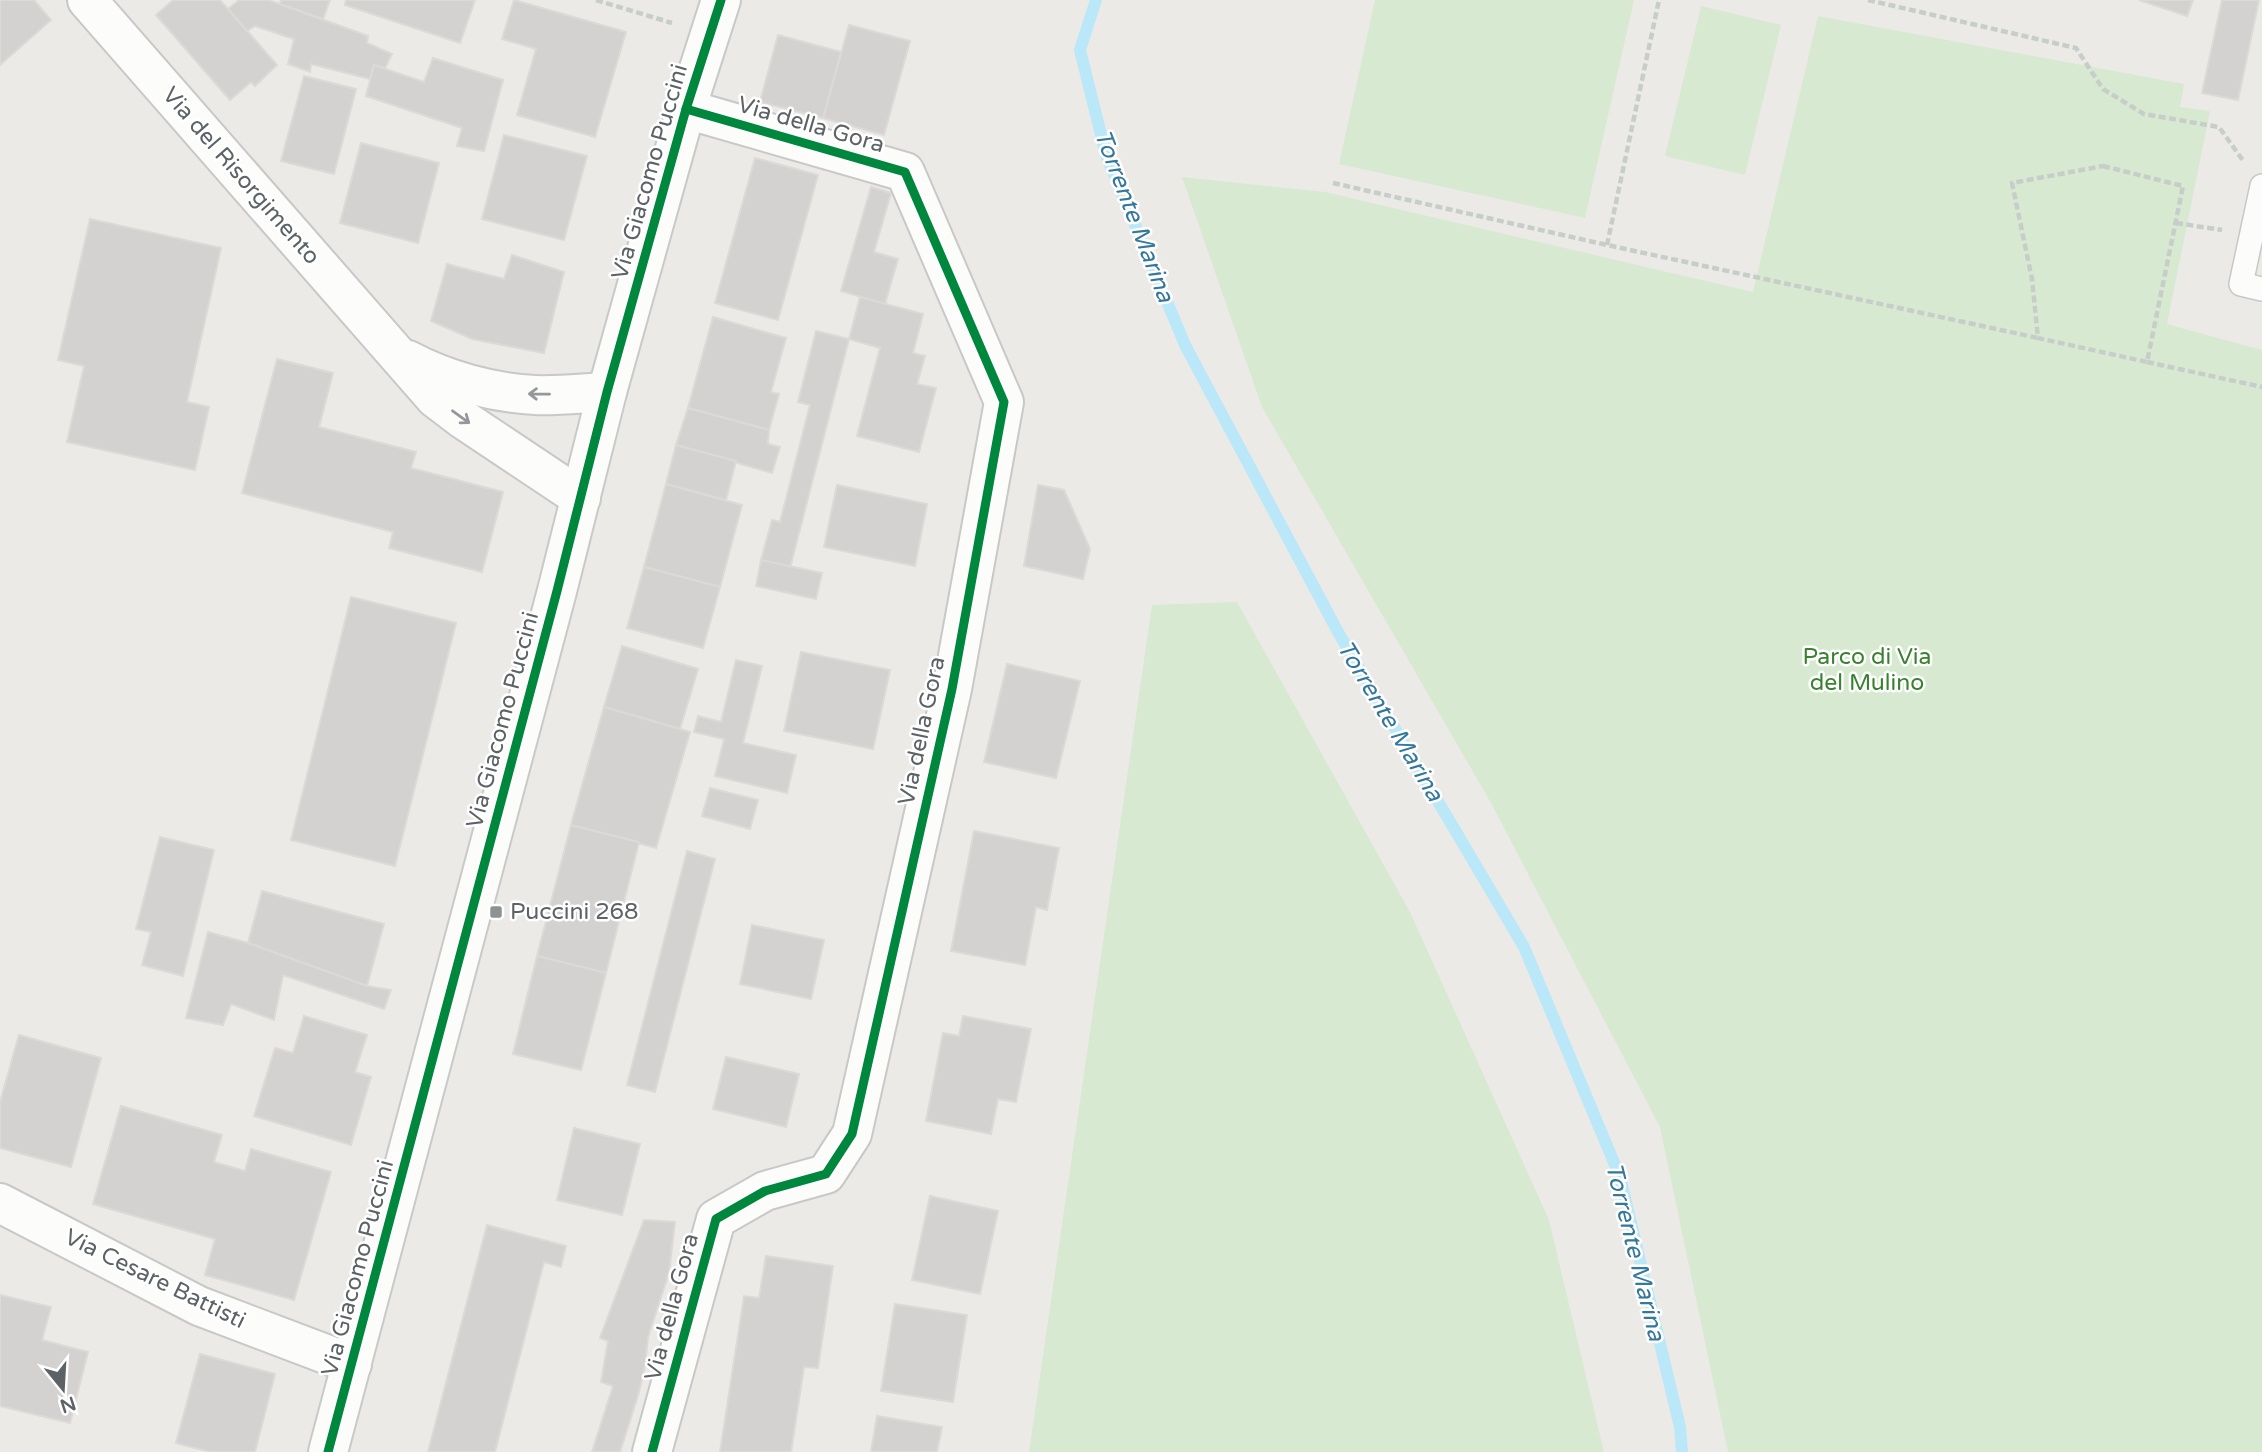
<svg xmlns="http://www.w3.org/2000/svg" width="2262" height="1452" font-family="'Varela Round',sans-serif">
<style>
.green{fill:#d7e9d1}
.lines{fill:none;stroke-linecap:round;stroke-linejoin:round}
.stream{stroke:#bae8f8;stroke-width:12}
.building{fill:#d4d2d1;stroke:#dcd9d6;stroke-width:2}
.lane-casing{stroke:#c8c8c8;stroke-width:26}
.street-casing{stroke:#c8c8c8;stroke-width:42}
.secondary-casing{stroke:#c8c9c9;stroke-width:42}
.path{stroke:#c7cdc9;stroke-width:4.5;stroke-dasharray:7 3.5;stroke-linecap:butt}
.lane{stroke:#fcfcfb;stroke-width:23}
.street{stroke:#fcfcfb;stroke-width:38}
.secondary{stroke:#fcfcfb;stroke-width:38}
.cycleway-casing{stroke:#fff;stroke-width:13}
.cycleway{stroke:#00873e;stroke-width:9}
.oneway{stroke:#94989a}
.poi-dot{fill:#8e9292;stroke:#fff;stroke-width:2.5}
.labels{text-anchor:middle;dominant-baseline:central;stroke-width:5;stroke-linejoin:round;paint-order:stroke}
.street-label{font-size:23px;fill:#5c6265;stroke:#fff}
.park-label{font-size:23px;fill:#39822f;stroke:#fff}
.poi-label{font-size:23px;fill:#5c6265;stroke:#fff;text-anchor:start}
.water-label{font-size:24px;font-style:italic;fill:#34789c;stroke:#fff}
</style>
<rect width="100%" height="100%" fill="#eceae7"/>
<g class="green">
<polygon points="1375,0 1634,0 1585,218 1339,164"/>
<polygon points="1701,6 1781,25 1745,175 1665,156"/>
<polygon points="1818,16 2184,84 2180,107 2210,111 2167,324 2262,350 2262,1452 1728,1452 1660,1127 1491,803 1262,407 1182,177 1325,192 1753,292"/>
<polygon points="1237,602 1410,912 1549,1220 1604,1452 1029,1452 1152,605"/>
</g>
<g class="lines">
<polyline class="stream" points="1096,0 1080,50 1106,155 1185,345 1338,632 1524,947 1620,1177 1680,1427 1682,1452"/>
</g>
<g class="building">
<polygon points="0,0 34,0 51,20 0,65"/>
<polygon points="173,0 220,0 277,65 255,86 251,82 230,100 156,15"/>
<polygon points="239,0 268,0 280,4 368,36 367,43 392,54 385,68 374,65 370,79 311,64 310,72 288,64 294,39 255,26 247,31 228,9"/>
<polygon points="281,0 330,0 323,19 280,4"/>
<polygon points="346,0 475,0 460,43 345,5"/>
<polygon points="514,0 626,32 595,137 517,115 536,49 502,39"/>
<polygon points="2139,0 2193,0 2187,16"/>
<polygon points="2222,0 2259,0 2238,100 2202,93"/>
<polygon points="849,25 910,41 884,135 823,118"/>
<polygon points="778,35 841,52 823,118 760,102"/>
<polygon points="433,58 503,80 484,151 457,146 462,128 366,96 374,65 424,82"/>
<polygon points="304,76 356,89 334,174 281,161"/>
<polygon points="504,135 587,156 564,240 482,219"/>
<polygon points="361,143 439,163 418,243 340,223"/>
<polygon points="755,158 818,175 778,320 715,303"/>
<polygon points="871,187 891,193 874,252 898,259 885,304 841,291"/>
<polygon points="90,219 221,248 187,402 209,407 195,470 67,442 84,366 58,360"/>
<polygon points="512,255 564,272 544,353 472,339 431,321 447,264 504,279"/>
<polygon points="860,297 923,314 913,353 925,356 917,384 936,388 919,452 857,436 880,348 849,339"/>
<polygon points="713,317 786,338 771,392 779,394 769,430 688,408"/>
<polygon points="816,331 849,339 790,568 761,560 772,520 780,522 810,405 798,402"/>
<polygon points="277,359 333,373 319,427 416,452 411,468 503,492 482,572 389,548 393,532 242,493"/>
<polygon points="688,408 769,430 768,444 780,447 772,473 676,445"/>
<polygon points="676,445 736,461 726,500 666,484"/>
<polygon points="666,484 742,505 720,587 644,567"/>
<polygon points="837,485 927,504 915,566 824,547"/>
<polygon points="1038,485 1064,490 1090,549 1083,579 1024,566"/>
<polygon points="761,560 822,573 816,599 756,586"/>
<polygon points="644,567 720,587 703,648 627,628"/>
<polygon points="351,597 456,623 395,866 291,840"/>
<polygon points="622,646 698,669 680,729 604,707"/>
<polygon points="801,652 890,670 873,749 784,731"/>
<polygon points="736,660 762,666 743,743 796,755 787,793 715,776 724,739 694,732 698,716 721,722"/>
<polygon points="1007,664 1080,681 1056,778 984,762"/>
<polygon points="604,707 690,732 656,848 571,825"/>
<polygon points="710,788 758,800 750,829 702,816"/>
<polygon points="571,825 639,842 606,973 537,956"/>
<polygon points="974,831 1059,848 1047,910 1036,907 1025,965 951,951"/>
<polygon points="160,837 214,850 183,976 142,965 151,932 136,929"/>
<polygon points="687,851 715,859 655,1092 627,1085"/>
<polygon points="262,891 384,924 367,986 248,943"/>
<polygon points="752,925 824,940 811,999 740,984"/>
<polygon points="208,932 248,943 367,986 391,990 384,1009 283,975 274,1020 231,1004 223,1025 186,1018"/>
<polygon points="537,956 606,973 581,1070 513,1054"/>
<polygon points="304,1016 367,1035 355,1072 371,1077 351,1145 254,1116 275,1048 293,1053"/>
<polygon points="963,1016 1031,1029 1016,1102 998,1099 991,1134 926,1121 943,1033 959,1036"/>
<polygon points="19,1035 101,1058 71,1167 0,1148 0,1102"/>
<polygon points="726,1057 799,1074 786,1127 713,1109"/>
<polygon points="121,1106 222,1135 214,1162 245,1171 251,1149 331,1172 294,1300 205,1275 215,1239 93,1204"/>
<polygon points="574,1128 640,1144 622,1215 557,1200"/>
<polygon points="930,1196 998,1211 980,1294 912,1280"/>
<polygon points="644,1220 675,1222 669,1273 648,1337 645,1366 639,1392 620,1452 592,1452 613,1386 601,1382 608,1341 600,1338"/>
<polygon points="487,1225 566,1246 561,1267 544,1262 495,1452 428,1452"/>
<polygon points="766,1256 833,1266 818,1368 804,1367 791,1452 720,1452 744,1296 759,1298"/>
<polygon points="0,1295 51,1307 42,1340 88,1352 70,1423 0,1406"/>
<polygon points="895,1304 967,1315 953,1402 881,1391"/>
<polygon points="200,1354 275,1374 255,1452 210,1452 176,1443"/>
<polygon points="877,1416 942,1427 937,1452 871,1452"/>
</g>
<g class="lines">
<g class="lane-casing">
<polyline id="lane" points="2262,186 2241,284 2262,289"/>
</g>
<g class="street-casing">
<g id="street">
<polyline points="87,0 435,398 464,420 581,498"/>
<path d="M408,360C446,380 492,393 535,395C559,396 583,393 607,392"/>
<polyline points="0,1203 199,1306 352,1364"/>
<polyline points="652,1452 716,1219 765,1191 826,1174 852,1134 952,689 1004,402 905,172 686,109"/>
</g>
</g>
<g class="secondary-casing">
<polyline id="secondary" points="328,1452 557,591 607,392 686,109 721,0"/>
</g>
<g class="path">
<polyline points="596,0 672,23"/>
<polyline points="1868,0 2076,48 2103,89 2144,114 2219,127 2244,162"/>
<polygon points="2103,166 2183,186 2147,362 2038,338 2032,279 2012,183"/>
<polyline points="1333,183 1607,245 2038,338"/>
<polyline points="2176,223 2222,230"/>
<polyline points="1607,245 1659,0"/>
<polyline points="2147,362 2262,387"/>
</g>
<use href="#lane" class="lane"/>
<use href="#street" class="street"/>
<use href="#secondary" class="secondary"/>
<g class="cycleway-casing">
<g id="cycleway">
<polyline points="328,1452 557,591 607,392 686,109 721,0"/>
<polyline points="652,1452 716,1219 765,1191 826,1174 852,1134 952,689 1004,402 905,172 686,109"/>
</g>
</g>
<use href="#cycleway" class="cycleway"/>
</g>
<defs><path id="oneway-shaft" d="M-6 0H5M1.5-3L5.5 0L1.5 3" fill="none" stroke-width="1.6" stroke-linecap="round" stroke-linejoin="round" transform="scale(1.75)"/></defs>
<g class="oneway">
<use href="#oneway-shaft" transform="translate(539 394) rotate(-179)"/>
<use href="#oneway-shaft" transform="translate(461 417) rotate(36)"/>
</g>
<rect class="poi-dot" x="489" y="905" width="14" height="14" rx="3.5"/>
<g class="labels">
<g class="street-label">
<text transform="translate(811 125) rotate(16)">Via della Gora</text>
<text transform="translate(650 172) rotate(-74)">Via Giacomo Puccini</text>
<text transform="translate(241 176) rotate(49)">Via del Risorgimento</text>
<text transform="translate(503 720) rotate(-75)">Via Giacomo Puccini</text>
<text transform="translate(922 731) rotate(-78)">Via della Gora</text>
<text transform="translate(358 1268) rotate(-75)">Via Giacomo Puccini</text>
<text transform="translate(155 1279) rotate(26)">Via Cesare Battisti</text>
<text transform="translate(672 1307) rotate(-75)">Via della Gora</text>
</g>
<g class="park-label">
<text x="1867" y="657">Parco di Via<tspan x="1867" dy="26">del Mulino</tspan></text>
</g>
<g class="poi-label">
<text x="510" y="912">Puccini 268</text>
</g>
<g class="water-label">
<text transform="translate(1134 216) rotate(69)">Torrente Marina</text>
<text transform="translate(1390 721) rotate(59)">Torrente Marina</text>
<text transform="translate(1635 1252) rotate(76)">Torrente Marina</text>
</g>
</g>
<g transform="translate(63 1389) rotate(162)" stroke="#ffffff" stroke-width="5" paint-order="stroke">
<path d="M0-5L12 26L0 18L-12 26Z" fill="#5c6265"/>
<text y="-10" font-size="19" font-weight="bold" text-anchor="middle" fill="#5c6265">N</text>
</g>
</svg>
